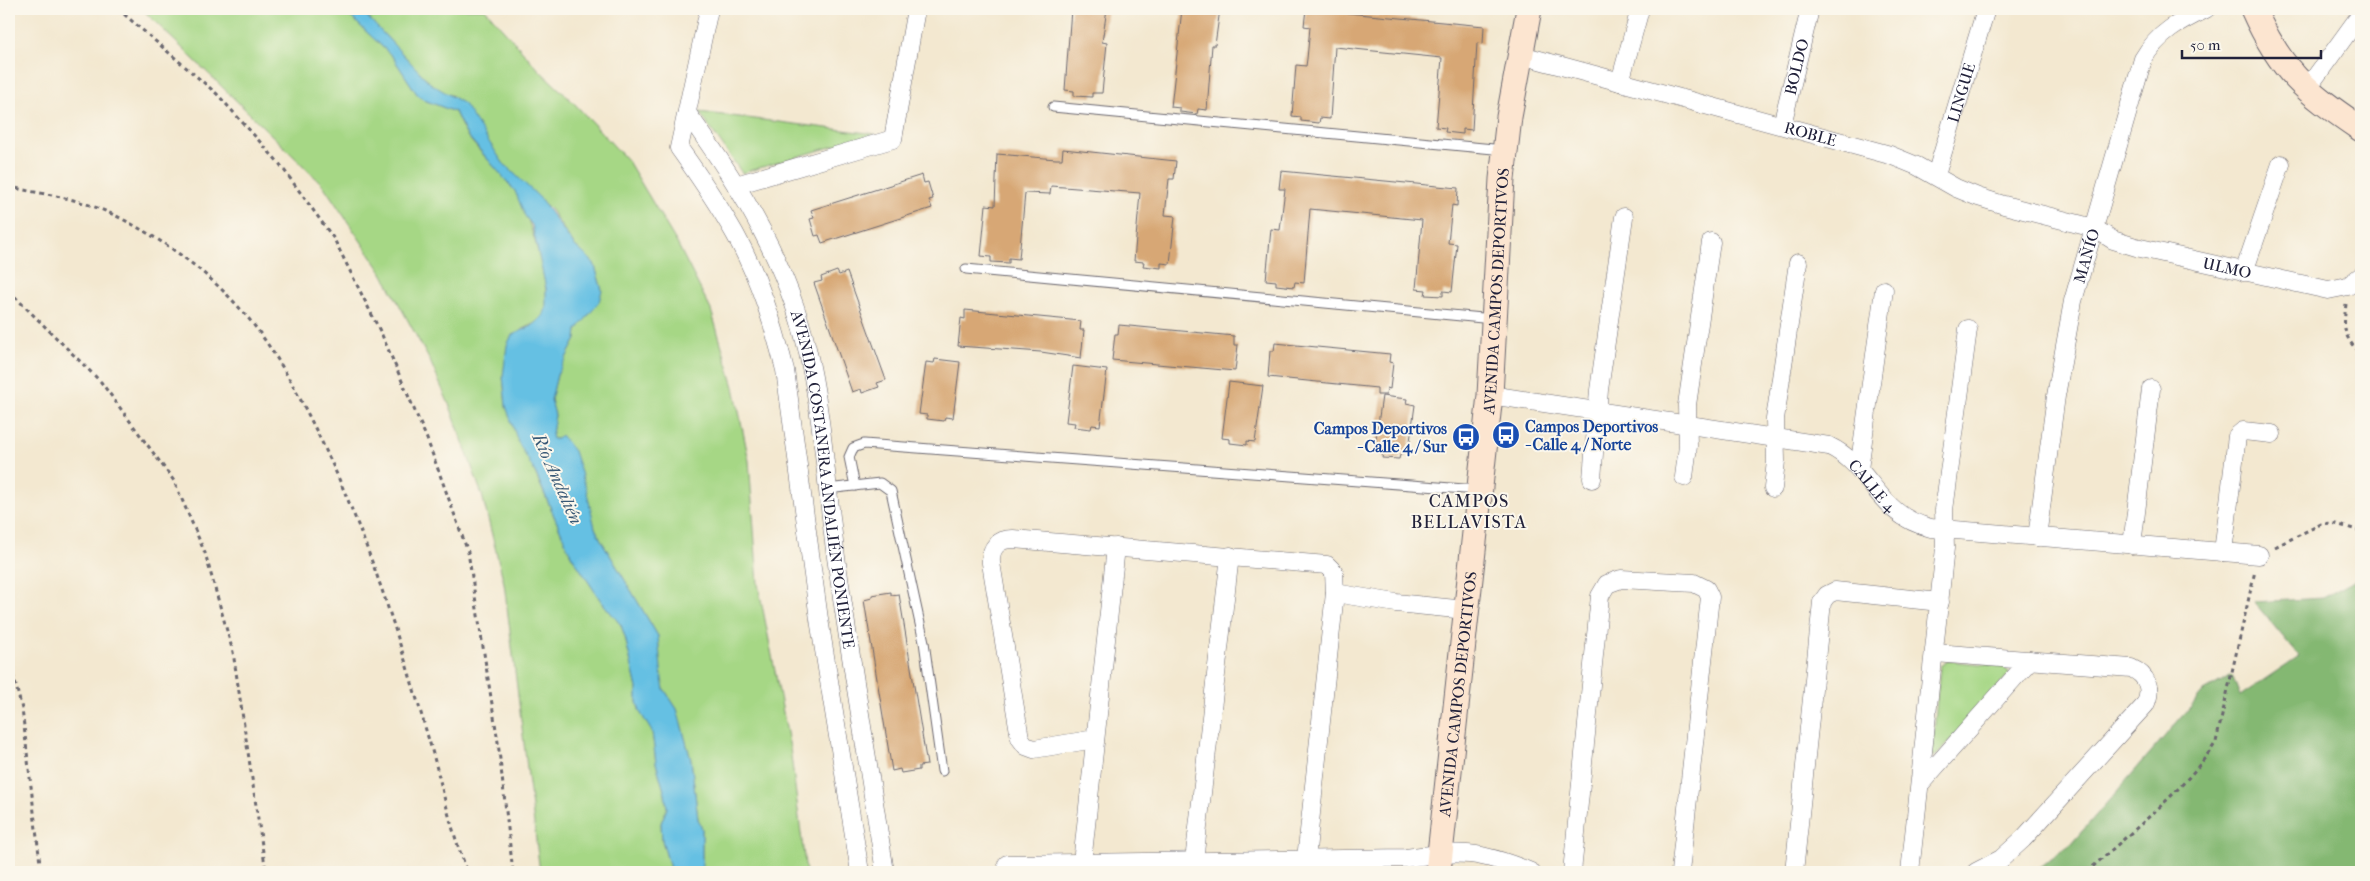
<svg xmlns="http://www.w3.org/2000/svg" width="2370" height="881" font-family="'IM FELL French Canon',serif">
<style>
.green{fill:#a6d785;stroke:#647c60}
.forest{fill:#84b872;stroke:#536d56}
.water{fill:#65c0e3;stroke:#44718f}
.building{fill:#d7a775}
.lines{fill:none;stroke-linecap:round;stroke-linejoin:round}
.lane-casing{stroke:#6b676f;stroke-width:11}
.street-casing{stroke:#6b676f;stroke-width:19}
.secondary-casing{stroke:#6b676f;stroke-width:27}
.path{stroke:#6b676f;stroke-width:3;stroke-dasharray:4 4;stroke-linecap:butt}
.lane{stroke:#fff;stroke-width:9}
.street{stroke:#fff;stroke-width:18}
.secondary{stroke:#fce5d0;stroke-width:25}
.labels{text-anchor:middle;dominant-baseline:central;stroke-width:4;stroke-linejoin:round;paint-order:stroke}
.street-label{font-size:16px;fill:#22223b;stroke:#fbf7ec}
.transit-label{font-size:16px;font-weight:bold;fill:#164399;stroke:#fbf7ec;text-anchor:start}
.water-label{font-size:18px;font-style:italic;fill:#395976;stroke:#fbf7ec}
.neighbourhood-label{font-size:18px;letter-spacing:1px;fill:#22223b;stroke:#fbf7ec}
</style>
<rect width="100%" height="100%" fill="#fbf7ec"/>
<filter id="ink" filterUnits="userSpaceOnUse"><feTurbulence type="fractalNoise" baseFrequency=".02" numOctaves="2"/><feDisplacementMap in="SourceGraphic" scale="10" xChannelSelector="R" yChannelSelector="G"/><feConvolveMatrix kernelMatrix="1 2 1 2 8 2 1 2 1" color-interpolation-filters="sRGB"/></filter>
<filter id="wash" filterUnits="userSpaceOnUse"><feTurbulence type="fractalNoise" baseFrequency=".0096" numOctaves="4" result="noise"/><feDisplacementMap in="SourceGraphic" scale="20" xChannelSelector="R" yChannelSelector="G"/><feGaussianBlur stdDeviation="1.12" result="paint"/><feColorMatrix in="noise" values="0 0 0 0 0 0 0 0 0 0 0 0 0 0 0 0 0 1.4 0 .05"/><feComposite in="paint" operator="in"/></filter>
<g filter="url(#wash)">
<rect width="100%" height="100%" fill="#f3e8d0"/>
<g class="green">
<path d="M142,9H333L352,18L392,56L417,94L424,100L455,112C459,120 462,129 467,136C482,155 500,171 515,191C528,210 550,284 546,307C544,319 532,326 522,329L503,376L506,406L571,555L601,601L621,625L625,637L637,688V702L640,712L652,731L656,763L665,794L667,808L661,823L662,840L671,872H540L504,583L482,495L451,409L430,361L381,271L323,185Z"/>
<polygon points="360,9 485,9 540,71 573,102 628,161 677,243 711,310 734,387 749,461 758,584 790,748 806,872 702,872 702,829 698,819 691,760 677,709 664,689 661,679 658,636 601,540 595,528 579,470 561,435 557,439 553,439 552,434 555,415 551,400 557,375 576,339 577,330 602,290 594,263 574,245 551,210 503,163 453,96 440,91 430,83"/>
<polygon points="699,112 875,134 742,173"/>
<polygon points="1948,661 2003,666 2009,674 1936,756 1932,756 1940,666"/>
</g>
<polygon class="forest" points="2361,577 2361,872 2032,872 2071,844 2204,691 2232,675 2240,696 2299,656 2254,602 2323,598"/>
<polygon class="water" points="333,9 360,9 430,83 464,104 503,163 540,198 574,245 594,263 602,290 599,302 577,330 576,339 557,375 551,400 555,415 552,434 553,439 557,439 561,435 574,451 586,488 595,528 601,540 658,636 662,679 664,689 677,709 691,760 698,819 702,829 702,872 671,872 662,840 661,823 667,808 665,794 656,763 652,732 640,712 637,702 637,688 625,637 621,625 601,601 571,555 536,474 518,442 506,406 503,376 507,345 512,335 532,326 543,316 546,308 546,288 532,225 525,216 515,191 466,134 455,112 424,100 417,94 392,56 352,18"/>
<g id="blocks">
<g class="building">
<polygon points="1071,9 1107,9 1102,42 1107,43 1102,93 1092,93 1092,97 1074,96 1074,91 1065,90"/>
<polygon points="1182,9 1220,9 1215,45 1212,45 1207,110 1198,109 1197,114 1180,112 1180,108 1171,107"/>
<polygon points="1306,9 1484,26 1483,44 1477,43 1472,130 1463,129 1463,134 1445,132 1446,128 1436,127 1442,58 1335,47 1330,119 1320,118 1319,123 1301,121 1301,117 1292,116 1296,65 1306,66 1307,59 1310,27 1304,26"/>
<polygon points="1063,149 1176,161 1174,179 1169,179 1165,215 1175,216 1170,264 1161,263 1161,268 1143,266 1144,262 1134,261 1140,193 1051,186 1050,194 1025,193 1019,259 1009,258 1009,263 991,262 991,257 981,256 986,205 995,206 997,154 1056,159 1062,159"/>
<polygon points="1281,171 1458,188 1457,206 1452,205 1448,243 1457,244 1452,292 1443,291 1443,296 1425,295 1426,290 1416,289 1422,220 1310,209 1304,283 1295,282 1294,287 1276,285 1276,281 1266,280 1271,229 1280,230 1285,189 1279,189"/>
<polygon points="922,175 924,183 928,182 933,199 929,200 932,208 822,243 819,235 815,236 810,219 814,218 811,210"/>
<polygon points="837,271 839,275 847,272 886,380 877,383 879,387 862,393 861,389 852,392 814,283 822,281 821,277"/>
<polygon points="965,310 1081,321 1080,330 1084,330 1081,358 1041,352 958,346 961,318 965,319"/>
<polygon points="1119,325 1234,336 1234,345 1238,345 1235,371 1112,360 1115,334 1118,334"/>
<polygon points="1275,343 1390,354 1389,362 1393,363 1390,389 1387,388 1386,395 1377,395 1377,388 1268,377 1270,351 1274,351"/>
<polygon points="935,359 960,362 953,418 945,417 944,421 927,419 927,415 919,414 926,362 934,363"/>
<polygon points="1073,366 1107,370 1100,426 1092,425 1091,429 1074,427 1075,423 1066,422"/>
<polygon points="1229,382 1263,386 1255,442 1247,441 1247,445 1230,443 1230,439 1222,438"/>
<polygon points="1382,396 1407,399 1406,403 1415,405 1408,456 1400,455 1399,459 1382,458 1383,453 1374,452"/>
<polygon points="891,592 891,595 899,594 927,765 919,766 919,770 901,773 900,769 892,771 864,600 872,598 872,595"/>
</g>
</g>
</g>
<g filter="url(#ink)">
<use href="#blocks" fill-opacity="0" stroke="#6b676f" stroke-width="1"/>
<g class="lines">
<g class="lane-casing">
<g id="lane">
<polyline points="1053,107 1504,150"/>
<polyline points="966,269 1493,319"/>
<polyline points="855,486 849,457 853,448 864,444 1478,490"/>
<polyline points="827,489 880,483 891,491 924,642 942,771"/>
</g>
</g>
<g class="street-casing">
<g id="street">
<path d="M709,9L679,148C699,176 718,204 735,234C759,277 773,323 785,370L819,619L860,872"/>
<path id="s1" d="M1521,55L1890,155L1917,166L1956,188L1978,197L2004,205L2094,228L2113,240L2136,247L2328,290L2348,286L2361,276"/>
<polyline points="1620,82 1640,9"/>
<polyline points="2306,90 2361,14"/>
<path id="s2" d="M687,113C742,188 791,269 810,362C824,428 827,497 837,564C852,667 869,769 885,872"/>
<path id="s3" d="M1782,125L1810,9"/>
<path id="s4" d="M1936,175L1986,9"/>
<polyline points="736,185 893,139 916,9"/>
<polyline points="2244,272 2281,164"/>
<path id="s5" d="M1490,395L1829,446C1873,467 1876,515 1931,528L2259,555"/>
<polyline points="1859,469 1884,290"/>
<polyline points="1684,477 1688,446 1687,405 1711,242"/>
<polyline points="1592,479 1599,390 1624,217"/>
<polyline points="1773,488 1776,461 1775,419 1798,263"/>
<path id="s6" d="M2037,537L2056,396L2073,301L2143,59C2158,33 2179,22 2206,9"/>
<polyline points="2132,545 2151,389"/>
<polyline points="2223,552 2237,436 2243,431 2272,434"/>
<polyline points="1335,593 1396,603 1466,610"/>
<path d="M1935,653L2131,668C2147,675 2153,689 2145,705L2023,839L2001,859L1976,872"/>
<path d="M1095,739L1034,749L1026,746L1020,738L991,563C990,548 998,539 1013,539L1327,565L1334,572L1335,593L1306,859"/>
<polyline points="1921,783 2030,660"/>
<polyline points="1194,861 1230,556"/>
<polyline points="1082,863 1116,547"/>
<path d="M1007,864L1406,858C1461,850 1480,851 1531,872"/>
<polyline points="1572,872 1600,596 1607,584 1621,579 1694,583 1706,589 1710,597 1680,872"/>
<polyline points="1794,872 1822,602 1827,595 1835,591 1940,602"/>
<polyline points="1910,872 1945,548 1944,510 1968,329"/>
</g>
</g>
<g class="secondary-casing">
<g id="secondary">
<path d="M2253,9C2281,72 2305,91 2361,129"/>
<path id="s7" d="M1438,872L1490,395L1502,179L1509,117L1529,9"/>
</g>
</g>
<g class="path">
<polyline points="118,9 217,94 279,163 334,239 382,335 427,439 468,552 498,742 513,872"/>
<path d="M9,186C27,192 46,193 65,198C92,204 119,216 142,230C184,254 223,286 253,324C278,356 296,390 314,426C364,525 397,631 428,737C442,782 449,828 468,872"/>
<polyline points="9,291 101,382 174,481 205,553 233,652 266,872"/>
<path d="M2346,304C2343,330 2343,335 2361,355"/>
<polyline points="2275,547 2321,524 2332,523 2361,531"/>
<polyline points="9,659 22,709 41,872"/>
<path d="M2087,872C2129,833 2185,791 2216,742L2255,571"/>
</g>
<use href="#lane" class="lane"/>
<use href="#street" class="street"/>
<use href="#secondary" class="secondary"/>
</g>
</g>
<defs>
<g id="bus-disc" transform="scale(1.4375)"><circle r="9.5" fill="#1a4fb4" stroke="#fbf7ec"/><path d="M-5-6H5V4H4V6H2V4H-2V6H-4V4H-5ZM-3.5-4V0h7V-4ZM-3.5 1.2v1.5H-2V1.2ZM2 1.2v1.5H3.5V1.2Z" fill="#fff"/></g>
</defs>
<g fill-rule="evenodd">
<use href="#bus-disc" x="1506" y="435"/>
<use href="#bus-disc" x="1466" y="437"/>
</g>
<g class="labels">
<g class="street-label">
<text stroke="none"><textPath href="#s3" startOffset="60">BOLDO</textPath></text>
<text stroke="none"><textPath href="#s4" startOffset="86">LINGUE</textPath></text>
<text stroke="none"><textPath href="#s1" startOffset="300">ROBLE</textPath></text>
<text stroke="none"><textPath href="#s6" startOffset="286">MAÑÍO</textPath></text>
<text stroke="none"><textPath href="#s1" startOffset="740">ULMO</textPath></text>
<text stroke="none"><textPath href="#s7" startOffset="584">AVENIDA CAMPOS DEPORTIVOS</textPath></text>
<text stroke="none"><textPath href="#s2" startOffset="398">AVENIDA COSTANERA ANDALIÉN PONIENTE</textPath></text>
<text stroke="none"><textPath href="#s5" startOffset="402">CALLE 4</textPath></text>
<text stroke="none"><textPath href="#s7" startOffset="179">AVENIDA CAMPOS DEPORTIVOS</textPath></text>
</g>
<g class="transit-label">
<text x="1525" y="426">Campos Deportivos<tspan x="1525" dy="18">- Calle 4 / Norte</tspan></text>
<text x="1447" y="428" text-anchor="end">Campos Deportivos<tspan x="1447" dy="18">- Calle 4 / Sur</tspan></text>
</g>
<g class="water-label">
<text transform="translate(557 479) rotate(66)">Río Andalién</text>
</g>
<g class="neighbourhood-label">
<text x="1469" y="501">CAMPOS<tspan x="1469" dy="21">BELLAVISTA</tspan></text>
</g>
</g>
<rect width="2370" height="881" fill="none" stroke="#fbf7ec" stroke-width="30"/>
<path d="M2182 50v8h139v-8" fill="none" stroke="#22223b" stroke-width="2.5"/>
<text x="2190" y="50" font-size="15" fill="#22223b" stroke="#fbf7ec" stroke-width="4" paint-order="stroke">50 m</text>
</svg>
